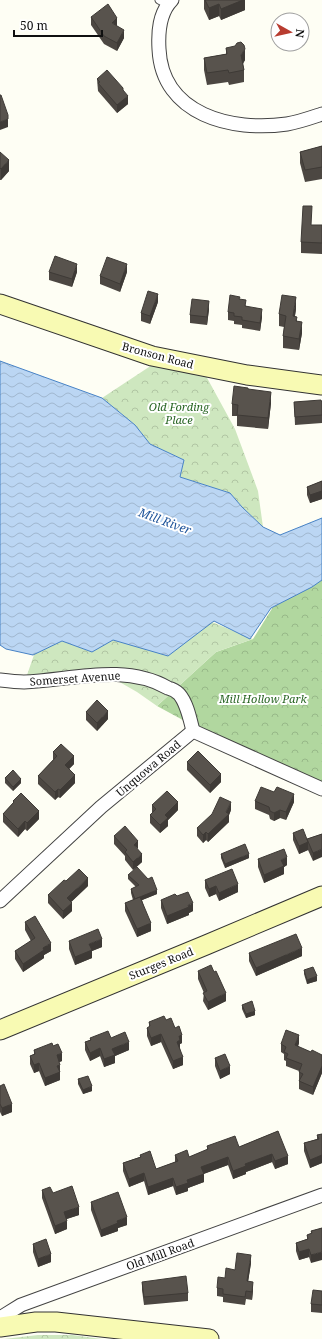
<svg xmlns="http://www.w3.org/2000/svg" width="322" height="1339" font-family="'Noto Serif',serif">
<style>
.forest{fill:url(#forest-crowns)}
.park{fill:url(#park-crowns)}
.water{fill:url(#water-waves);stroke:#4782c5}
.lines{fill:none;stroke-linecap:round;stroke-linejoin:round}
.service-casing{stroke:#434343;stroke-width:9}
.minor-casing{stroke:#434343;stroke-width:15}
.secondary-casing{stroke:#323232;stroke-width:21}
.service{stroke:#fff;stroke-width:7}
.minor{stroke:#fff;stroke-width:13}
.secondary{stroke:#f8fab3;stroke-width:19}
.wall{fill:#4c4742}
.shaded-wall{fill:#3e3a36}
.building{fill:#58534d;stroke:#3e3a36}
.labels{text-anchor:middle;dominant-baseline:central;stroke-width:4;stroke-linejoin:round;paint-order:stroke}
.street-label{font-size:11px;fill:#101010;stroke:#fff}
.park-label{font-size:11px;font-style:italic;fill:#286523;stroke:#fff}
.water-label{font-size:12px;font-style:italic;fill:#20559b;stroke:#fff}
</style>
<defs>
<pattern id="forest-crowns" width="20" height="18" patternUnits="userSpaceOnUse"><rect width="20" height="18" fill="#b1d79f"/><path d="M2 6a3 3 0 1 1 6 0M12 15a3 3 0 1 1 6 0" fill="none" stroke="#97b888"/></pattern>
<pattern id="park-crowns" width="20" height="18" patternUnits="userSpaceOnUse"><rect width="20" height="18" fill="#cee7bf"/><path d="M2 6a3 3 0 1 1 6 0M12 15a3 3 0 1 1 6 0" fill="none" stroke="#b0c5a3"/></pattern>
<pattern id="water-waves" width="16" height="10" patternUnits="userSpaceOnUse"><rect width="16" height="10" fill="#bbd6f3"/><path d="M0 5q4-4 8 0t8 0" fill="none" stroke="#a0b7cf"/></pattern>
</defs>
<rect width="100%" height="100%" fill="#fefef4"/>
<polygon class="forest" points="322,576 322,787 207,738 181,719 157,706 216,652 253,639 273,607"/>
<g class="park">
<polygon points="152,365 206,376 235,429 258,491 263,527 242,507 230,493 180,477 184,460 150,444 135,425 102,398"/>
<polygon points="212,622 253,639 216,652 157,706 137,692 102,672 27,675 35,652 62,641 89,651 114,639"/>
<polygon points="38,1335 72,1335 102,1339 4,1339"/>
</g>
<polygon class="water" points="0,361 102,398 135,425 150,444 184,460 180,477 230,493 242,507 263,527 280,535 322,518 322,580 312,587 271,608 250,639 214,621 168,656 113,640 92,652 62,641 33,655 6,649 0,645"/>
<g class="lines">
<g class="service-casing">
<polyline id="service" points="159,0 167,4"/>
</g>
<g class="minor-casing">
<g id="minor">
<path d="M172,0C159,13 158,32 159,49C162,115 232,132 287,124C299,122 310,118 322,114"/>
<path d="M0,680C8,681 16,682 24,682C72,680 124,663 168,688C172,689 176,691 179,694C187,703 190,719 193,731"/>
<polyline points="0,901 101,807 193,731 322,789"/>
<polyline points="0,1318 21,1305 322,1195"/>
</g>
</g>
<g class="secondary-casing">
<g id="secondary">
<polyline points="0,304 152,356 247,375 322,385"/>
<polyline points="0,1030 206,945 322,896"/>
<polyline points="0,1327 36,1322 56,1322 209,1339"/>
</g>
</g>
<use href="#service" class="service"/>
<use href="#minor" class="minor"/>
<use href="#secondary" class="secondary"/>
</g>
<g class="wall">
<polygon points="204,0 245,0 245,10 221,20 219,16 209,20 204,9"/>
<polygon points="91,17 117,26 124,38 117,51 104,44 91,25"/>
<polygon points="226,48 245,60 243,64 244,70 244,82 229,85 228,82 207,85 204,70 204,58 226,54"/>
<polygon points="97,79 123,91 128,104 117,113 98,91"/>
<polygon points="322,146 322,179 305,182 300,163 300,152"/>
<polygon points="0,152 9,171 1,180 0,180"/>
<polygon points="312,225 322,225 322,254 301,253 301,242"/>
<polygon points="49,272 77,272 72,287 49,280"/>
<polygon points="127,272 120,292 100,284 100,276"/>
<polygon points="240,299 246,306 262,317 260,331 242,328 242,325 234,324 234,321 228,320 228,312"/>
<polygon points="158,302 150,324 141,321 141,313"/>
<polygon points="209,309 207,325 190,323 190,315"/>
<polygon points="296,309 295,316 302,333 299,350 283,348 283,336 284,327 279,326 279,314"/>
<polygon points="248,389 271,403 268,429 237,426 237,416 232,416 232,404"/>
<polygon points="321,401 322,401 322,423 295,425 294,402"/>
<polygon points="322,481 322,499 310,503 307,495 307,487"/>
<polygon points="86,712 108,719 97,731 86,720"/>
<polygon points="53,752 74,764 69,769 75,783 60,798 58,797 55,800 38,784 38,776 53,760"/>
<polygon points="187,762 221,782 210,793 187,770"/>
<polygon points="5,778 21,783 13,791 5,783"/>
<polygon points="13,801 39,819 27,831 25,829 18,837 3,822 3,814 13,803"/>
<polygon points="255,801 294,802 286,820 280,818 274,821 270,819 269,815 255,809"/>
<polygon points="152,805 178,810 168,820 168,826 160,833 150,823 150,815 152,813"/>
<polygon points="231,810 229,815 229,822 208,842 206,840 203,843 197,836 197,828"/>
<polygon points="293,833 307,839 322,834 313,861 308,850 299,854 293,840"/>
<polygon points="114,836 142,862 133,870 125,860 125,856 114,844"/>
<polygon points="221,854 249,858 225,868 221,858"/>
<polygon points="258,859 287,865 284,867 284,874 264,883 258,867"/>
<polygon points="128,875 157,894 142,900 151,931 137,937 125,911 125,903 133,900 131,893 131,889 136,887 128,879"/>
<polygon points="205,880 238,892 219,901 216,894 209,897 205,888"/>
<polygon points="88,886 71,902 72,911 63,919 48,903 48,895"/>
<polygon points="161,900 193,911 189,913 189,915 167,924 161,908"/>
<polygon points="25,922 51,951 44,955 44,958 23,972 15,959 15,951 31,941 25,930"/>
<polygon points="69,941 102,947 92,951 92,958 75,965 69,949"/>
<polygon points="249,953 302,956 256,976 249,961"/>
<polygon points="304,970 317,981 307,984 304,974"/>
<polygon points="198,971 226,1001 208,1010 203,1001 204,993 198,979"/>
<polygon points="242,1005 255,1015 246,1018 242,1009"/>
<polygon points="166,1020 175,1028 182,1043 180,1044 180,1048 183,1065 173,1069 161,1042 151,1046 147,1036 147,1028 149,1027 149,1022"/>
<polygon points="90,1038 111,1038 129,1050 115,1056 115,1063 104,1067 100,1056 90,1061 85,1050 85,1042 90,1040"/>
<polygon points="299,1043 298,1047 311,1052 322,1055 322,1073 313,1095 299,1089 299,1071 286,1066 286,1061 284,1060 284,1054 281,1052 281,1044"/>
<polygon points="53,1046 62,1061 59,1062 60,1073 60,1080 45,1086 39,1071 34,1073 30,1064 30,1056 34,1054 34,1050"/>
<polygon points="215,1058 230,1074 220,1079 215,1066"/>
<polygon points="78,1079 92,1091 83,1094 78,1084"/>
<polygon points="0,1086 12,1112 2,1116 0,1112"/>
<polygon points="278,1131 288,1164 275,1169 272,1162 246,1172 246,1174 233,1179 228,1165 203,1174 204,1182 188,1188 188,1191 176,1195 173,1186 148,1195 144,1181 129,1187 123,1171 123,1163 140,1157 140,1155 156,1169 175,1162 175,1155 189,1157 207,1150 207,1146 239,1147"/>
<polygon points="322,1134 322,1163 310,1168 304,1151 304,1143 317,1139 317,1135"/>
<polygon points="42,1190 53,1193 79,1215 66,1219 67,1229 55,1234 42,1198"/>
<polygon points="91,1202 127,1225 118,1228 118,1231 101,1237 91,1210"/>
<polygon points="322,1228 311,1263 309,1257 299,1260 296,1251 296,1243 307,1239 307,1235 311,1234 311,1231"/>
<polygon points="33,1244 51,1262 38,1267 33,1252"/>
<polygon points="251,1263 248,1281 253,1290 252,1300 246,1299 245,1305 223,1302 223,1297 217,1296 217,1288 225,1278 235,1270"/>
<polygon points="142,1282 188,1293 188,1301 144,1305 142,1290"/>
<polygon points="322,1291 322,1313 311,1312 311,1304"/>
</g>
<g class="shaded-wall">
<polygon points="243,0 245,0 245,10 221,20 221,9"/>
<polygon points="219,4 219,16 209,20 209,8"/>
<polygon points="117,18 117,26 112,23"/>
<polygon points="124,30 124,38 117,51 117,43"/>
<polygon points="245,49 245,60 241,66 241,55"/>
<polygon points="128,96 128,104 117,113 117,105"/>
<polygon points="8,119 8,127 0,130 0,122"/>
<polygon points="9,160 9,171 1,180 1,169"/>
<polygon points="77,264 77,272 72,287 72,279"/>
<polygon points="127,264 127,272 120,292 120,284"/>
<polygon points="158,294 158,302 150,324 150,316"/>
<polygon points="296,297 296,309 293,327 293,316"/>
<polygon points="209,301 209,309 207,325 207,317"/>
<polygon points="262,309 262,317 260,331 260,323"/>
<polygon points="302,322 302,333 299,350 299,339"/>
<polygon points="271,392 271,403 268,429 268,418"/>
<polygon points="322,491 322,499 310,503 310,495"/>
<polygon points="108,711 108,719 97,731 97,723"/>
<polygon points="74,756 74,764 65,773 65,765"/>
<polygon points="221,774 221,782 210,793 210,785"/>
<polygon points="75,775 75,783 60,798 60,790"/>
<polygon points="21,779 21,783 13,791 13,787"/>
<polygon points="58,789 58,797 55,800 55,792"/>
<polygon points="294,794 294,802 286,820 286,812"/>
<polygon points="178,802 178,810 168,820 168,826 160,833 160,825 165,815"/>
<polygon points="231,802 231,810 229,815 229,822 208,842 208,834 226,812"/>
<polygon points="280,810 280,818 274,821 274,813"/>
<polygon points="39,811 39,819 27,831 27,823"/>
<polygon points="25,821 25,829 18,837 18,829"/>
<polygon points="206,832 206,840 203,843 203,835"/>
<polygon points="138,841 138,849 134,845"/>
<polygon points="308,842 308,850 299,854 299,846"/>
<polygon points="322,849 322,857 313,861 313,853"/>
<polygon points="142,854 142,862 133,870 133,862"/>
<polygon points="249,854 249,858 225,868 225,864"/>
<polygon points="287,857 287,865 284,867 284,874 264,883 264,875 281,860"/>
<polygon points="88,878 88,886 67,906 67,898"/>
<polygon points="238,884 238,892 219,901 219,893"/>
<polygon points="216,886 216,894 209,897 209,889"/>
<polygon points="157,890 157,894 135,903 135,899"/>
<polygon points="72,903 72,911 63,919 63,911"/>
<polygon points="193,903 193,911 189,913 189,915 167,924 167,916"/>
<polygon points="151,923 151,931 137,937 137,929"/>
<polygon points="102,939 102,947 92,951 92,958 75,965 75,957 89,944"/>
<polygon points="51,943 51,951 44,955 44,958 23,972 23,964 43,948"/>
<polygon points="302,948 302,956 256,976 256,968"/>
<polygon points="317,976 317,981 307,984 307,980"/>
<polygon points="226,993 226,1001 208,1010 208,1002"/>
<polygon points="255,1011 255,1015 246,1018 246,1014"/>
<polygon points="161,1034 161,1042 151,1046 151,1038"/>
<polygon points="182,1035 182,1043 180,1044 180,1048 177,1050 177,1042 179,1036"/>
<polygon points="299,1035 299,1043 295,1053 295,1045"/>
<polygon points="129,1042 129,1050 115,1056 115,1063 104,1067 104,1059 112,1049"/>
<polygon points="100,1048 100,1056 90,1061 90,1053"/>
<polygon points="62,1053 62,1061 57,1063 57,1055"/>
<polygon points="183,1057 183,1065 173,1069 173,1061"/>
<polygon points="39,1063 39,1071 34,1073 34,1065"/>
<polygon points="60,1065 60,1080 45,1086 45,1078 57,1066"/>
<polygon points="230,1066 230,1074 220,1079 220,1071"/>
<polygon points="322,1066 322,1073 313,1095 313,1087"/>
<polygon points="92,1086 92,1091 83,1094 83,1090"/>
<polygon points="12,1104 12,1112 2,1116 2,1108"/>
<polygon points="272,1154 272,1162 246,1172 246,1174 233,1179 233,1171 245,1164"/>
<polygon points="322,1155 322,1163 310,1168 310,1160"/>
<polygon points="288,1156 288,1164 275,1169 275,1161"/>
<polygon points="228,1157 228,1165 201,1175 201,1167"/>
<polygon points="144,1173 144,1181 129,1187 129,1179"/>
<polygon points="204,1174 204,1182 188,1188 188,1191 176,1195 176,1187 187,1180"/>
<polygon points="173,1178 173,1186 148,1195 148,1187"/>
<polygon points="79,1207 79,1215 64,1220 64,1212"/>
<polygon points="127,1217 127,1225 118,1228 118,1231 101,1237 101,1230 117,1221"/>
<polygon points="67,1221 67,1229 55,1234 55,1226"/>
<polygon points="309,1249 309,1257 299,1260 299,1252"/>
<polygon points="322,1252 322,1260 311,1263 311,1255"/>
<polygon points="51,1254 51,1262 38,1267 38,1259"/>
<polygon points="251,1255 251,1263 247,1289 247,1281"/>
<polygon points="253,1282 253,1290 252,1300 252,1292"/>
</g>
<g class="building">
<polygon points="205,0 243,0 221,9 219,4 209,8"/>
<polygon points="108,4 117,18 112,23 124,30 117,43 104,36 91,17"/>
<polygon points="241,42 244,45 245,49 241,55 244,70 229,73 228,70 207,73 204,58 227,54 226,48 235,46 237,43"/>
<polygon points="107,70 123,88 123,90 128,96 117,105 98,83 100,82 97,79"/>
<polygon points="0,95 1,95 8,115 8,119 0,122"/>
<polygon points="322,146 322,167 305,170 300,152"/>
<polygon points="0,152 9,160 1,169 0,168"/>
<polygon points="303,206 312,206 311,225 322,225 322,243 301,242"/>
<polygon points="55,256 77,264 72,279 49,272"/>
<polygon points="107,257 127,264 120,284 100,276"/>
<polygon points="148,291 158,294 150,316 141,313"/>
<polygon points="230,295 240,297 239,299 246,300 245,306 262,309 260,323 242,320 242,317 234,316 234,313 228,312"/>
<polygon points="282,295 296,297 293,316 297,317 296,321 302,322 299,339 283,336 286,316 279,314"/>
<polygon points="192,299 209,301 207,317 190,315"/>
<polygon points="234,386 248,388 248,389 271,392 268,418 237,415 238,405 232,404"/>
<polygon points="321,400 321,401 322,401 322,415 295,417 294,402"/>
<polygon points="322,481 322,491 310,495 307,487"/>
<polygon points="97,700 108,711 97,723 86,712"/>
<polygon points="61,744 74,756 65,765 75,775 60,790 58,789 55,792 38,776 57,756 53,752"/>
<polygon points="198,751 221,774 210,785 187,762"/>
<polygon points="13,770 21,779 13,787 5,778"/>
<polygon points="261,787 274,792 277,787 294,794 286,812 280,810 274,813 270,811 269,807 255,801"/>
<polygon points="167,791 178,802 165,815 168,818 160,825 150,815 156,809 152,805"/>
<polygon points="21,793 39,811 27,823 25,821 18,829 3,814 14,802 13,801"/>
<polygon points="220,797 231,802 226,812 229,814 208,834 206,832 203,835 197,828 212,814"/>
<polygon points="125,826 138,841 134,845 142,854 133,862 125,852 127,850 114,836"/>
<polygon points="303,829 308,842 299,846 293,833"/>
<polygon points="322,834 322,849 313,853 307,839"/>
<polygon points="245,844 249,854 225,864 221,854"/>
<polygon points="284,849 287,857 281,860 284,866 264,875 258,859"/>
<polygon points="137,867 148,879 152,877 157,890 135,899 131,889 139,885 128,875"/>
<polygon points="79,869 88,878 67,898 72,903 63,911 48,895 64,880 66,881"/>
<polygon points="232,869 238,884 219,893 216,886 209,889 205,880"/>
<polygon points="188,892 193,903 188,905 189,907 167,916 161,900 175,894 177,896"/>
<polygon points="140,897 151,923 137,929 125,903"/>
<polygon points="35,916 51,943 43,948 44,950 23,964 15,951 35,938 25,922"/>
<polygon points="98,929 102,939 89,944 92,950 75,957 69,941"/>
<polygon points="296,934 302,948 256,968 249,953"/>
<polygon points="211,965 214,972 216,971 226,993 208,1002 203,993 207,991 198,971"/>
<polygon points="313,967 317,976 307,980 304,970"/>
<polygon points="252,1001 255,1011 246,1014 242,1005"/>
<polygon points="164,1016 166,1020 171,1018 175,1028 179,1026 182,1035 179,1036 180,1040 177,1042 183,1057 173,1061 161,1034 151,1038 147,1028 150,1026 149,1022"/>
<polygon points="286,1030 299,1035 295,1045 311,1052 312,1050 322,1055 322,1066 313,1087 299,1081 303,1074 299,1072 302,1064 286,1058 288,1054 284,1052 286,1047 281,1044"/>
<polygon points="108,1031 111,1038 125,1032 129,1042 112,1049 115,1055 104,1059 100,1048 90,1053 85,1042 91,1040 90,1038"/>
<polygon points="52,1043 53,1046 58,1044 62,1053 57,1055 60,1065 57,1066 60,1072 45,1078 39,1063 34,1065 30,1056 35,1054 34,1050"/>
<polygon points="225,1054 230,1066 220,1071 215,1058"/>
<polygon points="88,1076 92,1086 83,1090 78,1079"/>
<polygon points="4,1084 12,1104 2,1108 0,1104 0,1086"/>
<polygon points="278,1131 288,1156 275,1161 272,1154 245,1164 246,1166 233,1171 228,1157 201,1167 204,1174 187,1180 188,1183 176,1187 173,1178 148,1187 144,1173 129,1179 123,1163 141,1157 140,1155 150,1151 156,1169 178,1161 175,1155 187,1150 189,1157 208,1149 207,1146 235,1136 239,1147"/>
<polygon points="322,1134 322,1155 310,1160 304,1143 319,1139 317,1135"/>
<polygon points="72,1186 79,1207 64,1212 67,1221 55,1226 42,1190 50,1187 53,1193"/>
<polygon points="118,1192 127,1217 117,1221 118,1223 101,1230 91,1202"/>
<polygon points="322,1228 322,1252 311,1255 309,1249 299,1252 296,1243 308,1239 307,1235 312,1233 311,1231"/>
<polygon points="46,1239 51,1254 38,1259 33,1244"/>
<polygon points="237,1253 251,1255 247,1281 253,1282 252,1292 246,1291 245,1297 223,1294 223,1289 217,1288 218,1277 225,1278 226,1268 235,1270"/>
<polygon points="186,1276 188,1293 144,1297 142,1282"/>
<polygon points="313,1290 322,1291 322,1305 311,1304"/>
</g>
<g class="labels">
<g class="street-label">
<text transform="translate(158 355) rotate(15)">Bronson Road</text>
<text transform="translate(75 678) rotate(-4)">Somerset Avenue</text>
<text transform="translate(148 768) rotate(-40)">Unquowa Road</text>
<text transform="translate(161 963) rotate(-22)">Sturges Road</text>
<text transform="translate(160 1254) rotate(-20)">Old Mill Road</text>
</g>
<g class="park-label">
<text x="179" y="406">Old Fording<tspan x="179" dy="13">Place</tspan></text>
<text x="263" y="698">Mill Hollow Park</text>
</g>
<g class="water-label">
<text transform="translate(165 521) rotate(20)">Mill River</text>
</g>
</g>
<g transform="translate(290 32) rotate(98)"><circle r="19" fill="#ffffff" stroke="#9f9f9f"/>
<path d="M0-3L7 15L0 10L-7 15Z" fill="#b83c30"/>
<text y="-6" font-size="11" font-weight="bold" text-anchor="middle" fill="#101010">N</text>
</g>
<path d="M14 30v6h88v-6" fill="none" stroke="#101010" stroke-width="2"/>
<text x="20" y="30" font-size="12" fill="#101010" stroke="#ffffff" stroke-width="3" paint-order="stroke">50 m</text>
</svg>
